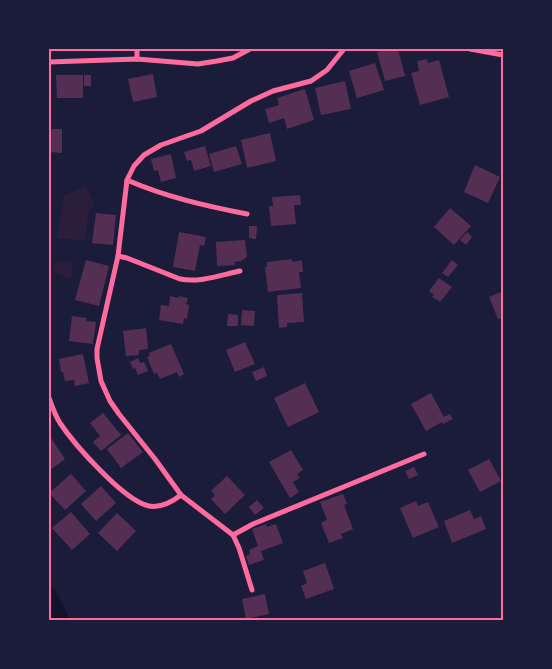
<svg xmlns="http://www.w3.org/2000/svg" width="552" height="669" font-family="Manrope,sans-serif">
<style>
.green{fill:#2a1e3b}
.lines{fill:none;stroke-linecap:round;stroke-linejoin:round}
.canal{stroke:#12122b;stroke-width:15}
.building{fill:#542f53}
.minor{stroke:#ff6b9d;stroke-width:5}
.neatline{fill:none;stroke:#ff6b9d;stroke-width:2}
</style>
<rect width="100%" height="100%" fill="#1b1b3a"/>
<g class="green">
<polygon points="86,186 94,204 88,212 86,240 57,239 64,196"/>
<polygon points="55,261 73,262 71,279 53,272"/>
</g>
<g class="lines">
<polyline class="canal" points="49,595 62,620"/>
</g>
<g class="building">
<polygon points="389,49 398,49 405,76 385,81 377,52"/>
<polygon points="427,59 428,63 439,60 449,97 420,105 411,73 419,71 417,61"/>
<polygon points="375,63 384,90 357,98 349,71"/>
<polygon points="153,74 157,97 133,102 128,79"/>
<polygon points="56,75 83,75 83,98 57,98"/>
<rect x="84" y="75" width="7" height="11"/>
<polygon points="345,81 351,109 321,115 315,88"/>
<polygon points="305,89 314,120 287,129 284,118 269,123 265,109 279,105 277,98"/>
<polygon points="49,129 62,129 62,153 49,152"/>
<polygon points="270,133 276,161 247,168 241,140"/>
<polygon points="205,146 211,166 194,171 191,160 187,161 184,152"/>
<polygon points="236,146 242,164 214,172 209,154"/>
<polygon points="171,154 176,178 161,182 158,170 154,171 151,159"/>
<polygon points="475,165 500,177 488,203 464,192"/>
<polygon points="300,195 301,205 294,205 296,224 271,226 269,206 273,206 272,197"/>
<polygon points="450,208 471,226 454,245 434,227"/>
<polygon points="96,213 116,215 113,245 92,243"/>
<polygon points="249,226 257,226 256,239 249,238"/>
<polygon points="179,232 206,237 204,246 200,245 195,271 173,267"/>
<polygon points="467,232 472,237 466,245 460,240"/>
<polygon points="245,240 247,257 241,261 234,262 235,265 217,266 216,242"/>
<polygon points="292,259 292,262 302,260 303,272 299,272 301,288 268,292 265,267 267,267 267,262"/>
<polygon points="86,260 109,266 99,306 75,300"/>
<polygon points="452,260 458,265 448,277 442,273"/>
<polygon points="439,278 452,287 440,302 432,297 434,295 429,291"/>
<polygon points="503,291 503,318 498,319 489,297"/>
<polygon points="302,293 304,322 287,323 287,327 279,328 277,295"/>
<polygon points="170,296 179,298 179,296 188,298 186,304 189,305 187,319 184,318 183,324 159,320 161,305 169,306"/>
<polygon points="242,310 255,311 254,326 241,325"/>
<polygon points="228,314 238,315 238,326 227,326"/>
<polygon points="72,316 86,318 86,321 96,322 93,344 69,341"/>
<polygon points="146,328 148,349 139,350 139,355 126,356 123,331"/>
<polygon points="245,342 255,364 235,372 226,350"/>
<polygon points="171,344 184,374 179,377 177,372 160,379 157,373 154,374 147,357 150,356 149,353"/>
<polygon points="83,354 89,383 75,386 74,380 65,381 63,372 61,372 59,359"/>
<polygon points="138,358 140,363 144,362 148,371 138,375 135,368 133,369 130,362"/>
<polygon points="264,367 267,376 256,381 252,372"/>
<polygon points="305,383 319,412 288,427 274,398"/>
<polygon points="431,393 444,417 450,414 453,419 443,424 442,422 426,431 411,404"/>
<polygon points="103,413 121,435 101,451 93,442 100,436 90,423"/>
<polygon points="128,433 143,452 121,468 107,449"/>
<polygon points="49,435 65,459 49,471"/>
<polygon points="291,450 303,470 297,474 300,478 293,482 299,492 290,498 269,462"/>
<polygon points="489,459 501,481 480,492 468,470"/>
<polygon points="414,467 418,475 409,479 405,471"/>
<polygon points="71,474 86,491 65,510 49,493"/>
<polygon points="227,476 245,495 225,514 211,499 215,495 211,491"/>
<polygon points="101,486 116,503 96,521 81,504"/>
<polygon points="343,494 347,504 344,505 353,529 341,534 343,538 329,543 321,523 327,520 320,502"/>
<polygon points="257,500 264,508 255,515 249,507"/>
<polygon points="416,501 418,506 428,502 439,527 413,538 400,508"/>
<polygon points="470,510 474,519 481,516 486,529 452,543 444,521"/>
<polygon points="71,512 90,534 72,550 52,528"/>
<polygon points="117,513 136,531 117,551 98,533"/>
<polygon points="266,524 267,527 276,524 283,543 261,551 264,560 249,565 246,556 250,554 249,550 258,546 252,529"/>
<polygon points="325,563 334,589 306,599 301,586 307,583 303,571"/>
<polygon points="265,594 269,614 246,619 242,599"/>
</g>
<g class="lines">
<g class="minor">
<polyline points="137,49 137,59"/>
<polyline points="344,49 327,70 311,81 273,91 251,101 201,131 161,145 144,155 134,166 127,180 118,256 97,349 97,358 101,381 110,401 119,414 155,459 181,495 233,535 253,524 424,454"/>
<polyline points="470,49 503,55"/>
<polyline points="49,62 137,59 198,64 217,61 233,58 250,49"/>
<path d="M127,180C166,197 206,206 247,214"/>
<path d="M118,256L127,258L180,279C199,283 221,275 240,271"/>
<path d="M49,398C52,406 55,415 60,423C74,444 124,501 149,506C160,508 172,502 181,495"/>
<polyline points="233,535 239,548 252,590"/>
</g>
</g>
<rect width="552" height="669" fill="none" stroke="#1b1b3a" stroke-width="100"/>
<rect x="50" y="50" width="452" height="569" class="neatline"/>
</svg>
